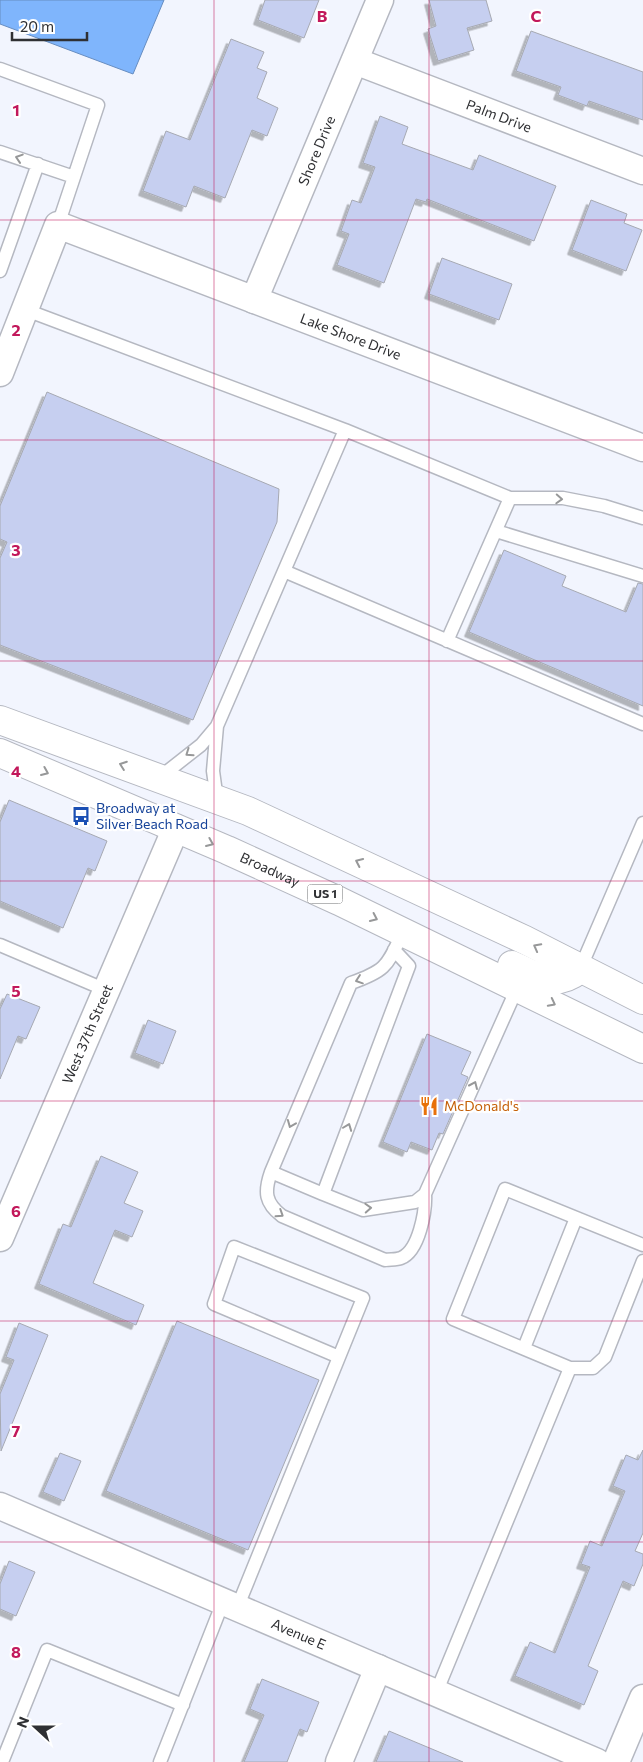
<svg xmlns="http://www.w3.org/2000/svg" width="643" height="1762" font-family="Commissioner,sans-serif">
	<defs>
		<filter id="shadow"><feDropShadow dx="-4.5" dy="4.5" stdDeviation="0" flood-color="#0004"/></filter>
	</defs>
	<rect width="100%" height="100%" fill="#f2f5fe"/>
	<path fill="#7fb5fc" stroke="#678dc0" d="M0,0h164l-31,74 -133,-50z"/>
	<path fill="#c6cff0" stroke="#a6a9b2" filter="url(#shadow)" d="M265,0h54l-15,38 -46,-18z
		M429,0h57l6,21 -25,7 7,22 -36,11 -10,-32 8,-3z
		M531,31l112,41v48l-54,-19 -2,5 -29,-11 3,-8 -45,-16z
		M231,39l33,13 -7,16 10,4 -10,26 21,10 -11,28 -15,-6 -27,68 -31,-12 -8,21 -43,-16 23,-60 24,9z
		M380,116l28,11 -6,17 71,26 6,-15 77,31 -22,55 -107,-42 -1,3 -10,-3 -32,84 -47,-18 12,-31 -8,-3 11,-31 9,3 14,-36 -12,-4z
		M591,200l36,14 -3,9 18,7 -16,41 -54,-21z
		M442,258l70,26 -13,36 -70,-26z
		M47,392l232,97 -2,33 -84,198 -193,-75v-87l7,-16 -7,-3v-33z
		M504,550l62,26 -4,10 64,26 12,-29 5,1v122l-174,-74z
		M9,800l98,41 -12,30 -7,-3 -25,60 -63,-27v-79z
		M7,994l33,13 -14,32 -8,-3 -18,43v-70z
		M148,1020l28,11 -13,33 -28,-11z
		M427,1034l44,18 -10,22 7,3 -25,57 -4,-1 -7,17 -21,-8 -4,10 -24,-10z
		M101,1156l37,16 -14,31 19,8 -11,26 -17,-7 -22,53 51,22 -8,20 -97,-41 24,-60 8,3z
		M177,1321l142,59 -71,170 -142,-59z
		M19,1323l29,12 -47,116 -1,-57 14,-34 -8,-3z
		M643,1450v83l-8,18 8,3v10l-9,22 -11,-5 -35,85 10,5 -14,34 -69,-29 15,-34 25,11 35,-86 -9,-3 9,-23 12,5 23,-55 -12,-5 13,-31 12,5z
		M60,1453l21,8 -17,40 -21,-9z
		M9,1561l26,11 -19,44 -16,-7v-25z
		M262,1679l57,23 -12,30 -7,-3 -13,33h-43l20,-47 -14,-6z
		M389,1731l74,31h-87z"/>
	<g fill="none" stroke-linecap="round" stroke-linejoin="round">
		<g stroke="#b5b8c1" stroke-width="15">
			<path id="lane" d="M0,69l98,36 -24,72 -74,-25
				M58,225l16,-48
				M0,271l38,-107
				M26,310l319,120 165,68 -63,143
				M510,498h53l41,8 39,12
				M496,531l147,45
				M284,571l359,153
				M217,726l-4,45 4,29
				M159,778l42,-33 16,-19 128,-296
				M0,945l106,45
				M394,950l15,16 -86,228 -52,-22 80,-189c37,-13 36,-18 52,-51
				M580,969l63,-146
				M271,1172c-7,20 -6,31 11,44l103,44c5,-1 11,0 16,-2 18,-7 25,-47 24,-64
				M323,1194l40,16 52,-8 10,-8 93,-208
				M643,1245l-138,-56 -52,130 117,49h23l12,-11 38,-96
				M524,1348l52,-130
				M237,1608l126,-310 -129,-51 -20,57 125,53
				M436,1693l134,-325
				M2,1762l45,-112 136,55
				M160,1762l63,-160"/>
		</g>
		<g stroke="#b5b8c1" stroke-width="29">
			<g id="street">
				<path id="s1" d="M355,61l288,110"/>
				<path id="s2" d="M254,300l126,-300"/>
				<path id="s3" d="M0,373l58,-148 585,223"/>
				<path id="s4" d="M0,1238l176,-410"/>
				<path id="s5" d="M0,1506l597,256"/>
				<path d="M339,1762l39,-94"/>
				<path d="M616,1762l27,-64"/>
			</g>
		</g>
		<g stroke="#b5b8c1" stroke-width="30">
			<g id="primary">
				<path d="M0,720l248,91 277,129 118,60"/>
				<path id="s6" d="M0,753l227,97 112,51 304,148"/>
				<path d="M512,965c25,12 43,24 68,4"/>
			</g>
		</g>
		<use href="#lane" stroke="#fff" stroke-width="12"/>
		<use href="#street" stroke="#fff" stroke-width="26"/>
		<use href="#primary" stroke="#fff" stroke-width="28"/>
	</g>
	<defs><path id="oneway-chevron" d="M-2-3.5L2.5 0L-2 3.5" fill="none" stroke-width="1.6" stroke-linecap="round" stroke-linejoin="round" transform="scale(1.25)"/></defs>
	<g stroke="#979899">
		<use href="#oneway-chevron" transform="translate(19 158) rotate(-162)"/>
		<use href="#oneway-chevron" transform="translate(559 499) rotate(3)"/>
		<use href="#oneway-chevron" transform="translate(189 753) rotate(145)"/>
		<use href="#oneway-chevron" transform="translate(123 765) rotate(-160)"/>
		<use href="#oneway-chevron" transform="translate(45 772) rotate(23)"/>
		<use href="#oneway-chevron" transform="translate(210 843) rotate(23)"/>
		<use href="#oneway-chevron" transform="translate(359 862) rotate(-155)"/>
		<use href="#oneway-chevron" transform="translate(374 918) rotate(25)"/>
		<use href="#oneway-chevron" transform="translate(537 947) rotate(-152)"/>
		<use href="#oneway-chevron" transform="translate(359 980) rotate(161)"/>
		<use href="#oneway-chevron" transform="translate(552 1003) rotate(27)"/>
		<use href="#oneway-chevron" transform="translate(474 1085) rotate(-66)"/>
		<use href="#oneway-chevron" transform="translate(291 1124) rotate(112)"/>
		<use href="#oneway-chevron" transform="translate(348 1127) rotate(-69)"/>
		<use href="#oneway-chevron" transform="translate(368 1208) rotate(-3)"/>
		<use href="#oneway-chevron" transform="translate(280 1214) rotate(33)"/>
	</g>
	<path fill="none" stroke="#c2185b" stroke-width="1" stroke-opacity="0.55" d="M214,0v1762M429,0v1762M0,220h643M0,440h643M0,661h643M0,881h643M0,1101h643M0,1321h643M0,1542h643"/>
	<defs>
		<g id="bus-bare" transform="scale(1.5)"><path d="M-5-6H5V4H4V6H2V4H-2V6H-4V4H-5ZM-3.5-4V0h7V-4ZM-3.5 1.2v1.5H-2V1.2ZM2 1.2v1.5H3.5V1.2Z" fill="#1a4fb4" stroke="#fff" stroke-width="2.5" paint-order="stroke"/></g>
		<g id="restaurant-bare" transform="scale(1.5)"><path d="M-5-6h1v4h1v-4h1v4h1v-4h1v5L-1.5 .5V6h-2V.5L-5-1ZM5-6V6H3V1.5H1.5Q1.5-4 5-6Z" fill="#e8710a" stroke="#fff" stroke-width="2.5" paint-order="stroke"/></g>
	</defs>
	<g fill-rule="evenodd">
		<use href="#bus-bare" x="81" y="816"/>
		<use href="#restaurant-bare" x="429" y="1106"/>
	</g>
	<g text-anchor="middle" stroke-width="4.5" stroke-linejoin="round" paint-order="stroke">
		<rect fill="#fff" stroke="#6d6e70" stroke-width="1" x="307.5" y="884.5" width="35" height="19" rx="4"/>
		<g font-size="12" font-weight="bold" fill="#2f3033">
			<text x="325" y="898">US 1</text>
		</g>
		<g font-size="14" fill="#2f3033" stroke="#fff">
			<text dy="5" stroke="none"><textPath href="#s1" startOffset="154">Palm Drive</textPath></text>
			<text dy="5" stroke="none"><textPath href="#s2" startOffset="162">Shore Drive</textPath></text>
			<text dy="5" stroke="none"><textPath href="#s3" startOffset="472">Lake Shore Drive</textPath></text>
			<text dy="5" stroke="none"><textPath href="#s6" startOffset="294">Broadway</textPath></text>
			<text dy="5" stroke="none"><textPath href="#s4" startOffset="222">West 37th Street</textPath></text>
			<text dy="5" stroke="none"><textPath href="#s5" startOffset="325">Avenue E</textPath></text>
		</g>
		<g font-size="14" fill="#164399" stroke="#fff" text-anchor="start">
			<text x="96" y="813">Broadway at<tspan x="96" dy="16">Silver Beach Road</tspan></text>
		</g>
		<g font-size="14" fill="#c56008" stroke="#fff" text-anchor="start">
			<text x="444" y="1111">McDonald's</text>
		</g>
	</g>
	<g font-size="16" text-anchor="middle" font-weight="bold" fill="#c2185b" stroke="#fff" stroke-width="4.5" stroke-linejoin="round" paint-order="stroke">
		<text x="322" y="22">B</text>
		<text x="536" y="22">C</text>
		<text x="16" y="116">1</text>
		<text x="16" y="336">2</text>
		<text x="16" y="556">3</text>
		<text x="16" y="777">4</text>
		<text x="16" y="997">5</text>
		<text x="16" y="1217">6</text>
		<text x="16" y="1437">7</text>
		<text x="16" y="1658">8</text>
	</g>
	<g transform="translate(35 1727) rotate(291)" stroke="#ffffff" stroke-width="4" paint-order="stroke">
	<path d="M0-4L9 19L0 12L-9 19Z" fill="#2f3033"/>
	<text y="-8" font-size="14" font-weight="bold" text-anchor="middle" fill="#2f3033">N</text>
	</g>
	<path d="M12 32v8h75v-8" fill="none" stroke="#2f3033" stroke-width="2.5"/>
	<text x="20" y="32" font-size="15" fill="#2f3033" stroke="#ffffff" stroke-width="4" paint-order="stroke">20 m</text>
</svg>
